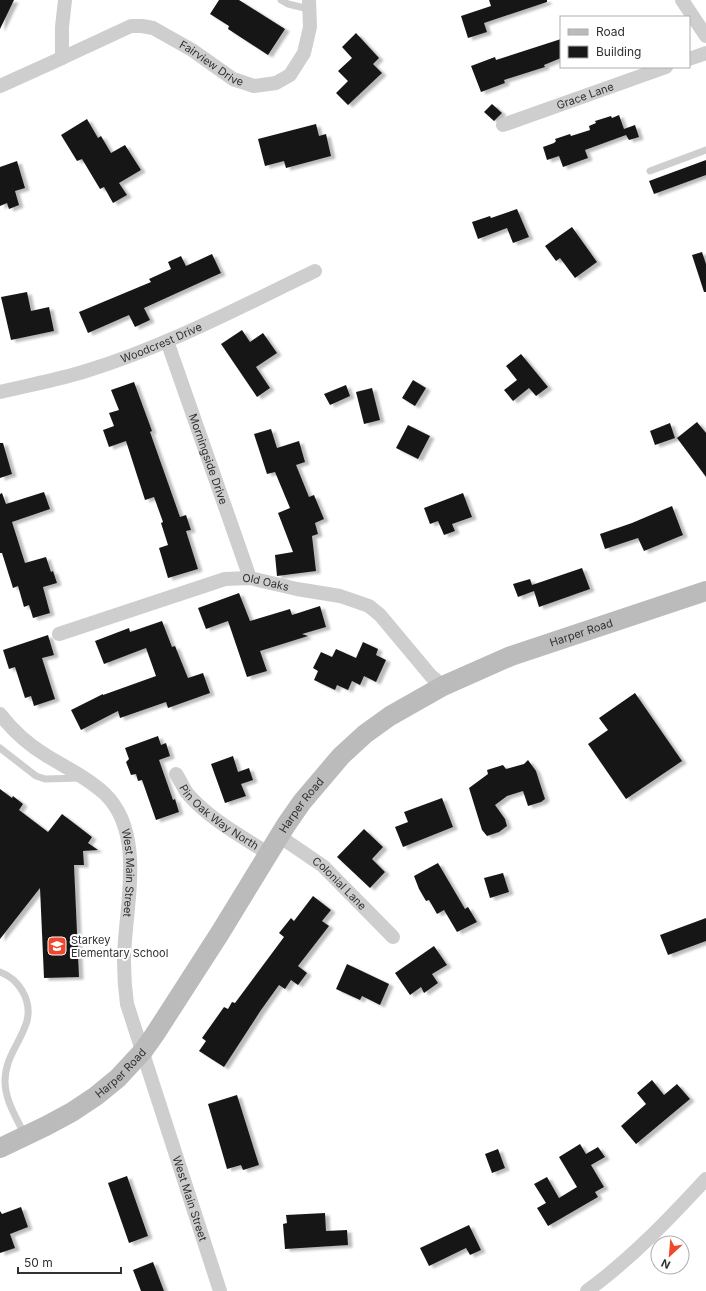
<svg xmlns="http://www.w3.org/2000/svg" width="706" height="1291" font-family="Inter,sans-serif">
	<defs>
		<filter id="shadow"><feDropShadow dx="4.5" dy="2.5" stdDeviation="1" flood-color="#0004"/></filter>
	</defs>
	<rect width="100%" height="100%" fill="#fff"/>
	<path fill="#181818" filter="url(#shadow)" d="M0,0h14l-14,29z
		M219,0h20l46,29 -17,26 -40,-26 1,-3 -19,-12z
		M489,0h58v2l-63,21 3,9 -19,6 -7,-22 30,-10z
		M356,33l23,25 -6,6 9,9 -34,32 -12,-12 12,-12 -10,-10 14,-13 -10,-11z
		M561,39v19l-17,7 1,2 -41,13 1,3 -24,9 -10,-26 24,-9 1,3z
		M492,104l10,9 -8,8 -10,-9z
		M619,115l5,14 11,-4 4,12 -10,3 -3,-5 -41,15 3,8 -25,9 -4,-11 -12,4 -4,-13 11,-4 2,-2 -1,-2 15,-5 1,2 19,-6 -1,-4 7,-3 -1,-2 16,-5 1,2z
		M87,119l11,19 3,-2 10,17 14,-8 16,25 -22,13 8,12 -14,8 -9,-16 -4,2 -18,-30 -5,2 -16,-26z
		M316,124l3,12 7,-2 5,22 -45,12 -2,-7 -19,5 -7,-27z
		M706,160v15l-52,19 -5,-13z
		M17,161l8,27 -10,3 4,14 -10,4 -2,-6 -7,3v-39z
		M517,209l12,28 -16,6 -6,-15 -29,11 -6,-17 18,-6 1,2z
		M572,227l25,35 -22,16 -15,-20 -4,3 -11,-15z
		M702,252l4,12v28h-2l-12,-37z
		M212,254l9,19 -77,35 6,12 -15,7 -6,-12 -41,18 -9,-21 72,-30 -2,-3 22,-10 -3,-7 13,-6 5,10z
		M27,292l4,19 18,-4 5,24 -43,9 -10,-43z
		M242,330l8,12 13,-9 14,20 -21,14 14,21 -13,9 -36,-53z
		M521,354l27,33 -12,9 -7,-8 -16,13 -9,-11 13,-10 -11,-14z
		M413,380l13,8 -11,18 -13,-8z
		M134,382l18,49 -2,1 30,85 6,-2 5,15 -5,1 12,38 -30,9 -9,-30 9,-3 -7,-22 2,-1 -9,-25 -9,3 -19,-59 -17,6 -6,-17 11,-4 -5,-13 10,-3 -8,-20z
		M346,385l4,11 -20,9 -6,-11z
		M372,388l8,32 -16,4 -8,-32z
		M697,422l9,11v44l-29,-39z
		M670,423l5,15 -20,7 -5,-14z
		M408,425l22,11 -12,23 -22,-11z
		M271,429l6,19 22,-7 6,21 -9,3 13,32 5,-2 10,24 -9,4 3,11 -6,2 4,35 -39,5 -2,-21 18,-3 -15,-39 12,-5 -15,-36 -8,2 -13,-40z
		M0,443h3l9,31 -12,4z
		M44,492l6,17 -38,13 13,41 21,-6 5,15 2,-1 4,12 -14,4 7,26 -17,5 -4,-13 -5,2 -6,-21 -5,2 -11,-35h-2v-59l2,-1 4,11z
		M463,493l9,24 -20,7 3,7 -11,4 -6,-14 -8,3 -6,-16z
		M672,506l11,29 -39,16 -6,-13 -33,11 -5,-15 32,-11z
		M582,568l8,21 -51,18 -5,-16 -16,6 -5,-13 17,-5 2,6z
		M239,593l11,28 40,-12 2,6 28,-9 6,21 -24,7 6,2 -48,15 7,20 -20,6 -19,-56 -22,8 -8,-21z
		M162,621l10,26 3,-1 13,32 15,-5 7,20 -42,15 -2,-6 -46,16 -2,-7 -37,19 -10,-20 32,-16v1l53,-19 -10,-28 -42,16 -9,-23 34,-13 1,4z
		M48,635l6,20 -12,3 13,41 -21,7 -3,-10 -6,2 -10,-31 -6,2 -6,-19z
		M363,642l15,7 -2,6 10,5 -10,22 -12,-6 -4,9 -8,-4 -4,9 -11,-5 -2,5 -21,-10 4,-9 -5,-3 8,-16 11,5 4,-8 20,9z
		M635,693l47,68 -56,38 -38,-55 20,-14 -9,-12z
		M158,736l3,9 5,-2 4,13 -11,4 14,40 2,-1 4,13 -23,8 -14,-40 -4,1 -2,-7 -5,1 -5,-13 3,-3 -4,-11z
		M233,756l5,16 11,-4 4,12 -12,4 5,12 -21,7 -14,-39z
		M528,760l8,11 9,28 -4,3 -13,4 -5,-15 -16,5 -12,9 10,14 2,7 -8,6 -12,4 -5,-6 -13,-42 19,-14 -1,-4 16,-5 3,4 18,-5z
		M0,789l12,9 1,-2 10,8 -4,6 29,22 14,-18 30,23 -4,6 10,7 -15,1 1,14h-10l5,112 -35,1 -4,-90 -40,51z
		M442,798l11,29 -50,20 -8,-20 13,-5 -4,-10z
		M364,829l19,18 -11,12 13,13 -15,16 -33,-31z
		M438,863l27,46 3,-2 9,15 -20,10 -13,-22 -7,4 -8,-14 -3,1 -7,-12 -5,-13z
		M503,873l6,19 -19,6 -6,-20z
		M313,896l18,14 -9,11 7,5 -31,40 9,7 -9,12 -7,-5 -6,9 -6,-4 -18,25 -37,57 -25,-16 7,-10 -4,-3 22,-31 4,2 4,-7 3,1 49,-66 -5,-4 12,-15 3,3z
		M706,918v23l-38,14 -8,-20z
		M434,946l13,19 -15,9 6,9 -14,10 -3,-6 -11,8 -15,-22z
		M347,964l42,20 -9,21 -18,-9 -2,4 -24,-11z
		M652,1080l12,15 13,-11 13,15 -54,45 -15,-18 25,-22 -9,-11z
		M237,1095l22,70 -16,5 -2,-5 -14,4 -19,-65z
		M580,1144l6,10 12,-7 7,10 -14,8 13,22 -9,5 3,5 -50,29 -11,-18 9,-5 -12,-19 13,-7 12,21 18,-11 -18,-30z
		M498,1149l7,19 -13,5 -7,-19z
		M127,1176l21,60 -19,7 -21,-60z
		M21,1207l7,20 -18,7 5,14 -15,5v-42l2,3z
		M325,1213l1,18 21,-1 1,15 -63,4 -2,-25 4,-1 -1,-8z
		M469,1225l12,25 -11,5 -4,-7 -37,18 -9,-18z
		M153,1262l11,29h-23l-8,-21z"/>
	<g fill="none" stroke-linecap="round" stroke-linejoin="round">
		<path stroke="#cecece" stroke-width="7" d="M281,0l7,4 21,5
			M650,171l56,-21
			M0,748l36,28 9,3 36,-1
			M0,972c19,7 32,28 27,49 -6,21 -22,36 -22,60 0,20 12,37 20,55"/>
		<g stroke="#cecece" stroke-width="14">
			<path id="s1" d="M65,0l-3,27v31l69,-32h11l11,2 39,22 41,29 21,7 22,-3 14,-8 14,-22 6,-26 -1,-27"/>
			<path d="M682,0l24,36"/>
			<path d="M689,59l17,-6"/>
			<path d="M0,86l62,-28"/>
			<path id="s2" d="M503,125l163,-58"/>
			<path id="s3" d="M167,341l83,237"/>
			<path id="s4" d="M0,392c28,-7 58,-12 86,-21 79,-24 154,-64 229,-100"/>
			<path id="s5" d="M59,634l166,-55 25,-1 47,11 43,7 29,10 11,9 51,61 12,10"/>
			<path id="s6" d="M0,714c13,17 29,31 47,42 20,12 41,22 58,38 42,41 19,116 19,167 0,15 1,29 3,43l93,287"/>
			<path id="s7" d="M176,774c4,6 7,13 11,19 22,26 54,43 82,61"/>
			<path id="s8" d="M279,836l44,30 70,71"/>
			<path d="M587,1291c45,-33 82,-72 119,-112"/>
		</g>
		<path stroke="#bbb" stroke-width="20" id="s9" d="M0,1148l46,-22 26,-14 24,-16 22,-18 25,-27 12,-17 65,-101 66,-108 16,-23 39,-46 24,-22 25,-18 53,-30 68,-30 195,-65"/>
	</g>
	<defs>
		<g id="school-square" transform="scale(1)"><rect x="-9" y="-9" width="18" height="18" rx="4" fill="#ef482c" stroke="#fff"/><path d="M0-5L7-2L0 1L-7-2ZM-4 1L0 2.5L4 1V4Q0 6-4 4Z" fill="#fff"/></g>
	</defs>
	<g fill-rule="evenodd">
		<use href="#school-square" x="57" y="946"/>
	</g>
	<g text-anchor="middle" stroke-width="4" stroke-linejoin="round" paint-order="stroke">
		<g font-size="11" fill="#313131" stroke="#fff">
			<text dy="4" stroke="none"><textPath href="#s1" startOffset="225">Fairview Drive</textPath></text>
			<text dy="4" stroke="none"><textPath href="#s2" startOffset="87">Grace Lane</textPath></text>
			<text dy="4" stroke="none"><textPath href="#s4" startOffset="169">Woodcrest Drive</textPath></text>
			<text dy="4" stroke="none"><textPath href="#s3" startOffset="125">Morningside Drive</textPath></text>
			<text dy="4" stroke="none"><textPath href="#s5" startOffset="216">Old Oaks</textPath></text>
			<text dy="4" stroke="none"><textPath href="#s9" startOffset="803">Harper Road</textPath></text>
			<text dy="4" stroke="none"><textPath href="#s9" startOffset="467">Harper Road</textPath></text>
			<text dy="4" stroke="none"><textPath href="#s7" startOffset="62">Pin Oak Way North</textPath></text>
			<text dy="4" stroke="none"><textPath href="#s6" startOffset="218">West Main Street</textPath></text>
			<text dy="4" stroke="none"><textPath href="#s8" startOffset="77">Colonial Lane</textPath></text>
			<text dy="4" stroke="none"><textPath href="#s9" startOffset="143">Harper Road</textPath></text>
			<text dy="4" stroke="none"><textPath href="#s6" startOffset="554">West Main Street</textPath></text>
		</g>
		<g font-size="11" fill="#313131" stroke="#fff" text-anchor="start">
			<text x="71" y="944">Starkey<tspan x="71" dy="13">Elementary School</tspan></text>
		</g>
	</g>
	<rect x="560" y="16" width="130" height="52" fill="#ffffff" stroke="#adadad"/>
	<rect x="568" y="29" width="20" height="6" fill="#bbbbbb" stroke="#adadad"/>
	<text x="596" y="36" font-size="12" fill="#313131">Road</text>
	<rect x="568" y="46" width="20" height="12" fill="#181818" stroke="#adadad"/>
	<text x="596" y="56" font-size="12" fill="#313131">Building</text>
	<g transform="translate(670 1255) rotate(206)"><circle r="19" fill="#ffffff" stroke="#adadad"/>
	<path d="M0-3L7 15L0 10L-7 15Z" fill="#ef482c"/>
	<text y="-6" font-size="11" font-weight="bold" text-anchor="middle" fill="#313131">N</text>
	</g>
	<path d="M18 1267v6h103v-6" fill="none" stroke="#313131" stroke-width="2"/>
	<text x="24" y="1267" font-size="12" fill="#313131" stroke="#ffffff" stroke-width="3" paint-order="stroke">50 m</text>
</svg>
